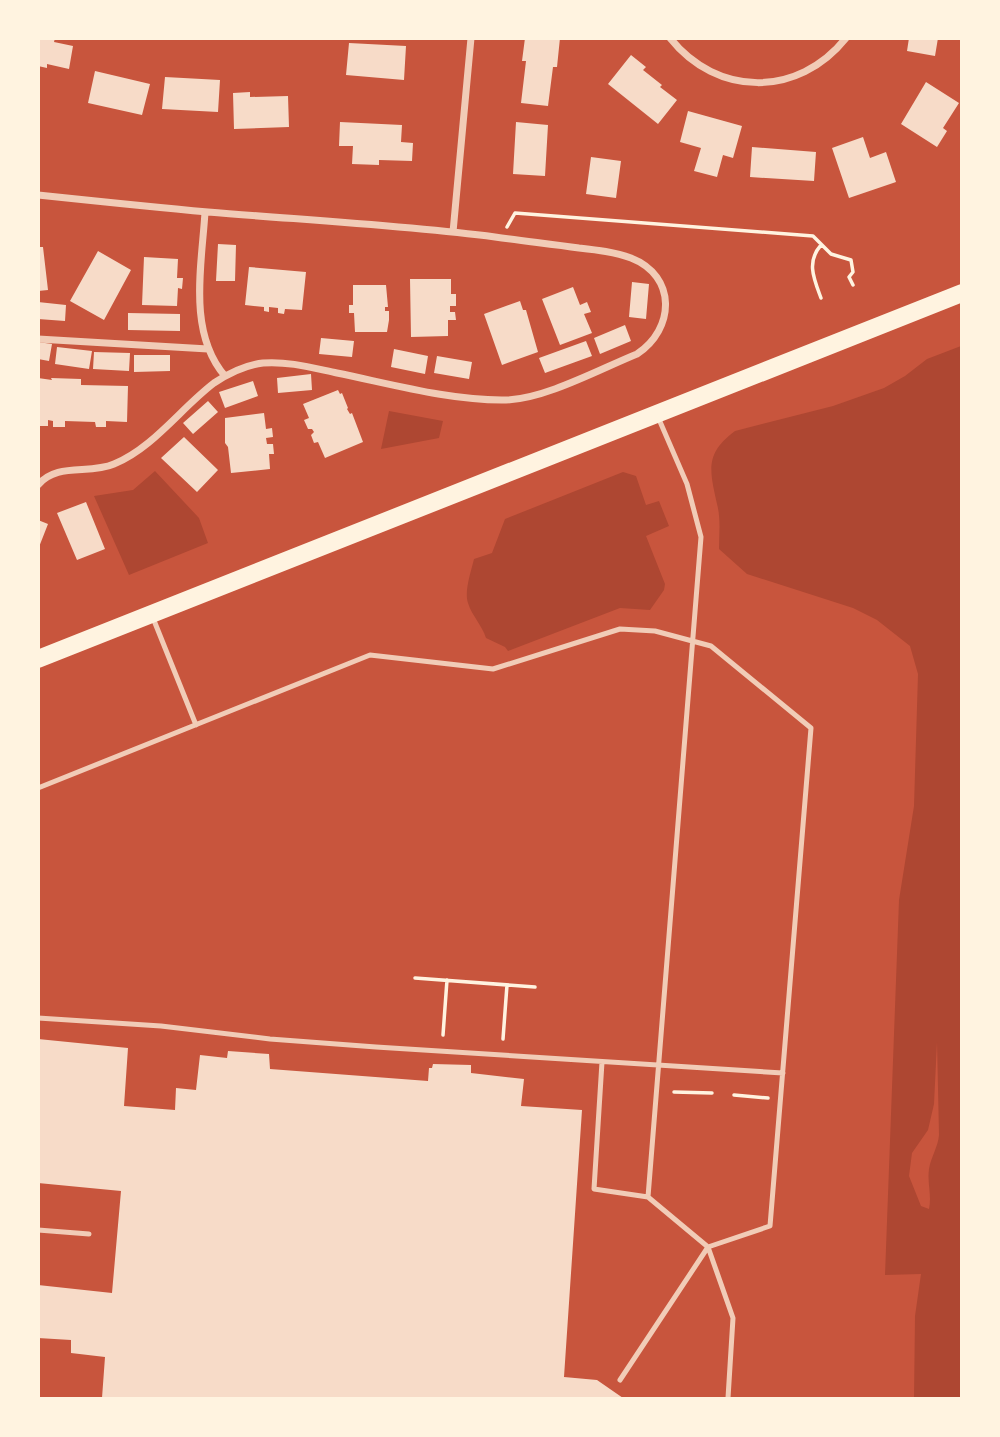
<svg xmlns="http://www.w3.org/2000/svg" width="1000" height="1437" font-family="Raleway,sans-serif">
	<rect width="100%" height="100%" fill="#c8553d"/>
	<path fill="#ae4732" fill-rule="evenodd" d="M961,346l1,1052h-48l1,-82 6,-42 -36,1 14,-375 15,-94 4,-132 -8,-28 -33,-26 -24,-12 -106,-34 -28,-25c0,-15 2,-30 -2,-45 -7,-33 -13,-50 18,-73l98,-25 51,-18 21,-12 22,-17zM937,1042l2,93c-1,12 -8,22 -10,34 -2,14 3,26 0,40l-8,-3 -12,-30 3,-23 16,-23 6,-26z
		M389,411l54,10 -4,17 -58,11z
		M155,471l44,47 9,25 -79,32 -35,-79 39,-6z
		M623,472l13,4 10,29 13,-4 10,25 -23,10 19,48 -1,6 -14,20 -30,-2 -112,43 -3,-4 -19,-9c-4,-13 -14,-22 -18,-35 -4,-12 3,-31 6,-44l18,-6 13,-34z"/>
	<path fill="#f7dbc8" d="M38,38h17l-1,4 19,4 -4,23 -22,-5v4l-9,-2z
		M525,38h35l-3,29h-4l-5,39 -27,-3 5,-42h-4z
		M909,38h29l-3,18 -28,-5z
		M349,43l57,3 -2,34 -58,-5z
		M631,55l15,12 -3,3 19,15 -2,2 17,13 -19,24 -50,-40z
		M95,71l55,13 -8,31 -54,-12z
		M165,77l55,3 -2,32 -56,-3z
		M926,82l33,21 -16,25 4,3 -10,16 -36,-23z
		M250,92v5l38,-1 1,31 -55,2 -1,-36z
		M688,111l54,15 -9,32 -10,-3 -6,22 -23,-6 7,-23 -21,-6z
		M340,122l62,3 -1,17 12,1 -1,18 -33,-1v5l-27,-1 1,-18h-14z
		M516,122l32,3 -3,51 -32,-2z
		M863,137l7,21 16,-6 10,30 -47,16 -17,-50z
		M752,147l64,5 -2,29 -64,-4z
		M591,157l30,4 -5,37 -30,-4z
		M218,244l18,1 -1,36h-19z
		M38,247h5l5,43 -10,1z
		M98,251l33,19 -27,50 -34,-19z
		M144,257l34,2 -1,19h6l-1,11 -4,-1 -1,18 -35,-1z
		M249,267l57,5 -4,38 -17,-1 -1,5 -6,-1v-5l-9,-1v5l-5,-1v-4l-19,-2z
		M410,279h41v15h5v12h-6v6h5l1,8h-8v16l-37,1z
		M632,282l17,2 -3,35 -17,-2z
		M353,285h33l2,22h-3v4h4v9l-2,12h-32l-1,-19h-5v-8h4z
		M573,287l7,18 7,-3 4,10 -7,2 8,19 -32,12 -18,-46z
		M520,301l3,9h3l12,42 -36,13 -18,-51z
		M38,302l28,3 -1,16 -27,-2z
		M128,313l52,1v17l-52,-1z
		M625,325l6,16 -31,13 -6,-16z
		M321,338l33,3 -2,16 -33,-3z
		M586,341l6,15 -47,17 -6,-15z
		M38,342l14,2 -3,17 -11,-2z
		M57,347l35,4 -3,18 -34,-5z
		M394,349l34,7 -3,18 -34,-7z
		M94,352l36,1 -1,18 -36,-2z
		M134,355h36v16l-36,1z
		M437,356l35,6 -3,17 -35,-6z
		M311,374l1,16 -34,3 -1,-15z
		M38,378l14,2 -1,-2 30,1v6l47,1 -1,36 -21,-1v6h-10l-1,-5 -30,-1v6h-12v-6l-5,-1v6h-10z
		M253,381l5,15 -33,12 -6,-16z
		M338,390l2,4 2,-1 6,15 -1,1 3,5 2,-1 11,29 -38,16 -7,-16 -4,1 -3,-8 3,-3 -2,-3h-4l-4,-9 5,-2 -6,-14z
		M208,401l10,11 -25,22 -10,-11z
		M264,413l2,16 6,-1 1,9 -7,1 1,6h6l1,10h-5l1,15 -39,4 -3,-26 -3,-4v-25z
		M184,437l34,33 -21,22 -36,-34z
		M86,502l19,47 -28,11 -20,-47z
		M38,520l10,4 -9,23h-1z
		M38,1039l90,9 -4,58 51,4 1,-22 20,2 4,-35 27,3 1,-7 41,3 1,15 158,12 1,-13h3l1,-4 38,1v8l53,6 -3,27 61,4 -18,267 33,3 26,18h-521l3,-41 -34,-4v-13l-33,-2v-53l74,8 9,-102 -83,-8z"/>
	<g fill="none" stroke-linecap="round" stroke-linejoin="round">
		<path stroke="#fff3e0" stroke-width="3.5" d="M507,227l8,-14 298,23 18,18 20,6 2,12 -4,5 4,8
			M821,245c-15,17 -7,34 0,53
			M415,978l120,9
			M443,1035l4,-55
			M503,1039l4,-54
			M674,1092l38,1
			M734,1095l34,3"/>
		<path stroke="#f1ccb7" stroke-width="5" d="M658,417l29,67 14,53 -53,660 60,50 25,71 -5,80
			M153,618l43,107
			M38,788l332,-133 123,14 127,-40 35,2 56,15 100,82 -41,498 -62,21 -88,133
			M38,1018l123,8 109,13 106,8 407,26
			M602,1062l-8,127 54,8
			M38,1230l51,4"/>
		<path stroke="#f1ccb7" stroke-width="7" d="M670,38c47,59 128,60 176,0
			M38,195c57,6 114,12 170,17 96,8 192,13 287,25 28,4 56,7 84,11 18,2 36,4 52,10 46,18 44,71 6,96 -37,15 -92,45 -131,46 -54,1 -115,-16 -169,-27 -24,-5 -49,-12 -74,-10 -17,2 -34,10 -49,20 -33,25 -61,65 -100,81 -25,11 -57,-2 -76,21
			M205,212c-3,52 -18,120 20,164
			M453,232l18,-194
			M38,339l170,10"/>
		<path stroke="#fff3e0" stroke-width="18" d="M38,659l924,-366"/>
	</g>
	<rect width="1000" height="1437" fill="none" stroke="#fff3e0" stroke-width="80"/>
</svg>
